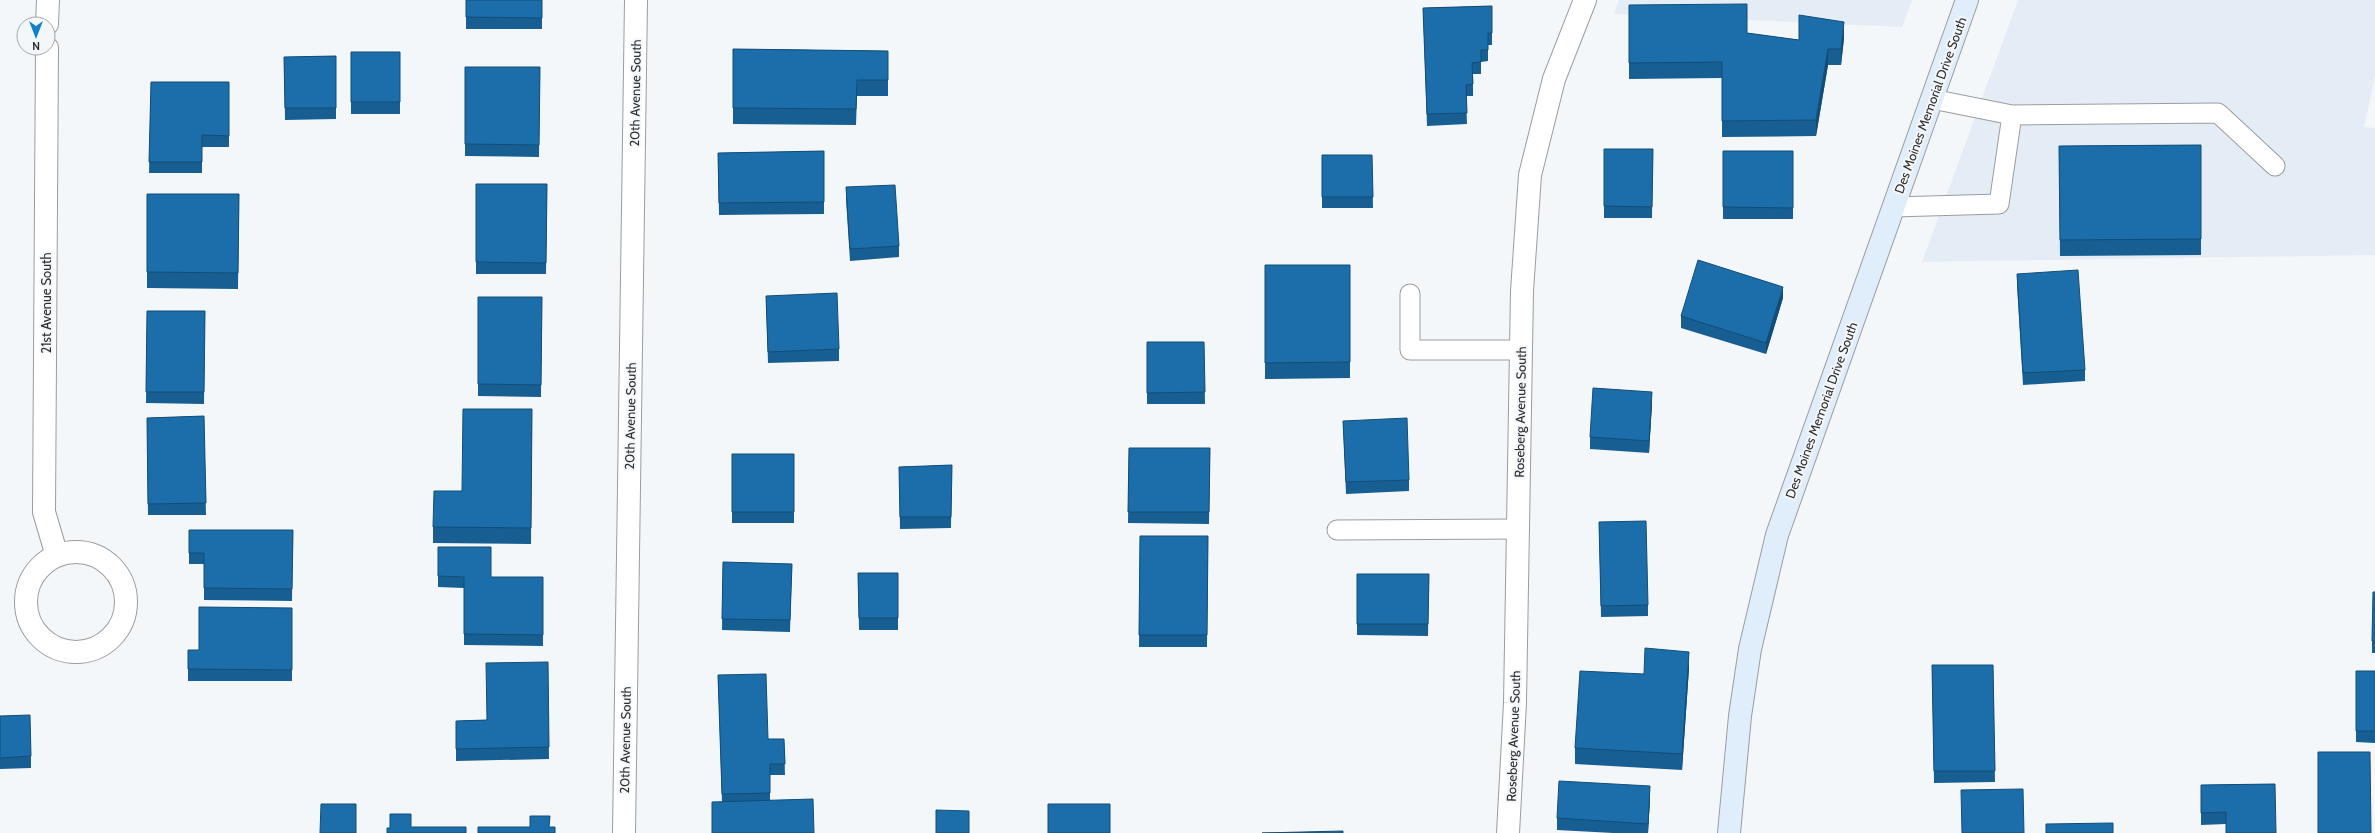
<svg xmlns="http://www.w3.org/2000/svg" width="2375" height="833" font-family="Cabin,sans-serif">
	<rect width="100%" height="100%" fill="#f4f7fa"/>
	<path fill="#e4edf5" d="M1619,0h293l-10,27 -288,-13z
		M2018,0h357v77l-11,50 11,1v127l-453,7z"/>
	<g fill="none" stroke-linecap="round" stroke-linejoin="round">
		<g stroke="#9a9da0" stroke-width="21">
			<path id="service" d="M1932,99l80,16
				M1893,207l106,-3 13,-89 206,-2 57,53
				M1410,294v56h111
				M1337,530l181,-1"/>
		</g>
		<g stroke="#9a9da0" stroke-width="24">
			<path id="minor" d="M47,24l1,-24
				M47,48l-3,464 13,44
				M26 602a50 50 0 1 1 100 0a50 50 0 1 1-100 0Z
				M624,833l12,-833
				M1508,833l7,-130 7,-412 8,-116 24,-96 31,-79"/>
		</g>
		<g stroke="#9a9da0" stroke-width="24">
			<path id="secondary" d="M1729,833l11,-117 10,-67 27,-114 190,-535"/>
		</g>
		<use href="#service" stroke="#fff" stroke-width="19"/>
		<use href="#minor" stroke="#fff" stroke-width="22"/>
		<use href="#secondary" stroke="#e0eefb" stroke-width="22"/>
	</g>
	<path fill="#175f92" d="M466,0h76v29h-76z
		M1629,5l118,28 52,7 45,-2 -3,27h-13l-12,71 -94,1v-59l-93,1z
		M1492,6v39h-4v16l-7,1v12h-8v22h-7l1,28 -40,2 -4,-118z
		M733,49l155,2v45h-31l-1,29 -123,-1z
		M351,52h49v62h-49z
		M336,56v63l-51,1 -1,-63z
		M465,67h75l-1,90 -74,-1z
		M151,82h78v65h-27v26h-53z
		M2201,145v110l-141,1 -1,-110z
		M1604,149h49l-1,69h-48z
		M824,151v63l-105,1 -1,-62z
		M1723,151h70v68h-70z
		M1322,155h50l1,53h-51z
		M476,184h71l-1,90h-70z
		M846,187l53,59v11l-49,4 -4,-62z
		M147,194h92l-1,95 -91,-1z
		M1265,265h85v113l-85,1z
		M2017,274l68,96v11l-62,4 -6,-100z
		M766,296l73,53v12l-71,2z
		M478,297h64l-1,100 -63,-1z
		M1783,298l-17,56 -85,-26v-12z
		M147,311h58l-1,93 -58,-1z
		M1147,342h57l1,62h-58z
		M1652,403l-3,50 -59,-4v-12z
		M532,409l-1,135 -98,-1v-16l29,-36z
		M204,416l2,99h-58l-1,-97z
		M1343,421l66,59v11l-63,3z
		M1129,448h81l-1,76 -81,-1z
		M732,454h62v69h-62z
		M952,465l-1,63 -51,1 -1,-62z
		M1599,522l49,83v11l-47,1z
		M189,530h104l-1,71 -88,-1v-36h-15z
		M1140,536h68l-1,111h-68z
		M438,547l53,12v18h52v69l-79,-1v-57l-26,-1z
		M723,562l69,2 -2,68 -68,-2z
		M858,573h40v57h-39z
		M1357,574h72l-1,62 -71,-1z
		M2375,592v61h-3v-12z
		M292,608v73h-104v-31h11z
		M548,662l1,97 -93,2v-40l30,-1z
		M1932,665h61l2,117 -61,1z
		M1689,668l-7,102 -107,-6v-16l69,-74z
		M2356,671h19v72l-19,-1z
		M718,675l50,64h16l1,36h-15v25l44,33h-102v-31h10z
		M0,716l31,40v12l-31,1z
		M2275,784l-49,40 -25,1v-40z
		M1650,798l-2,35h-35l-56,-3v-12z"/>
	<path fill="#134d77" d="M1844,22v16l-3,27v-16z
		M1828,49v16l-12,71v-16z
		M1783,287v11l-17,56v-11z
		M1652,392v11l-3,50v-12z
		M1689,652v16l-7,102v-16z
		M1650,786v12l-2,35v-9z"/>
	<path fill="#1b6eaa" stroke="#134d77" d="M466,0h76v18l-76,-1z
		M1747,4v29l52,7v-25l45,7 -3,27h-13l-12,71 -94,1v-59l-93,1v-58z
		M1492,6v27h-4v17h-7v12l-9,1 1,21 -7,1 1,28 -40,1 -4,-106z
		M733,49l155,2v29h-31l-1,29 -123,-1z
		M351,52h49v50h-49z
		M336,56v52h-51l-1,-51z
		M465,67h75l-1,78 -74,-1z
		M151,82h78v54l-27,-1v27h-53z
		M2201,145v94l-141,1 -1,-94z
		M1604,149h49l-1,58 -48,-1z
		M824,151v51l-105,1 -1,-50z
		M1723,151h70v57l-70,-1z
		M1322,155h50l1,42h-51z
		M476,184h71l-1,79 -70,-1z
		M895,185l4,61 -49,3 -4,-62z
		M147,194h92l-1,79 -91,-1z
		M1698,260l85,27 -17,56 -85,-27z
		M1265,265h85v97l-85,1z
		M2078,270l7,100 -62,3 -6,-99z
		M837,293l2,56 -71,3 -2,-56z
		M478,297h64l-1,88 -63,-1z
		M147,311h58l-1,81h-58z
		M1147,342h57l1,50 -58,1z
		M1593,388l59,4 -3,49 -59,-4z
		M463,409h69l-1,119 -98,-1 1,-36h28z
		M204,416l2,87 -58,1 -1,-86z
		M1407,418l2,62 -63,2 -3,-61z
		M1129,448h81l-1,64h-81z
		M732,454h62v58h-62z
		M952,465l-1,52h-51l-1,-50z
		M1646,521l2,84 -47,1 -2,-84z
		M189,530h104l-1,59 -88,-1v-35h-15z
		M1140,536h68l-1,99h-68z
		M438,547h53v30h52v58l-79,-1v-57l-26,-1z
		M723,562l69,2 -2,56 -68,-1z
		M858,573h40v45h-39z
		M1357,574h72l-1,50h-71z
		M2373,592h2v49h-3z
		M199,607l93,1v62l-104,-1v-19h11z
		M1645,648l44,4 -7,102 -107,-6 5,-77 64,3z
		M548,662l1,85 -93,2v-28l31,-1 -1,-57z
		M1932,665h61l2,106h-61z
		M2356,671h19v60h-19z
		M766,674l2,65h16l1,25h-15v29l-48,1 -4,-119z
		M30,715l1,41 -31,2v-42z
		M2318,752h52l1,81h-53z
		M1559,781l91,5 -2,38 -91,-6z
		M2275,784l1,49h-50v-21l-25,1v-28z
		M2023,789l1,44h-62l-1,-43z
		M813,799l1,34h-102v-31z
		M321,804h35v29h-36z
		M1048,804h62v29h-62z
		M936,810l33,1v22h-33z
		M390,814h21v13h55v6h-79v-5h3z
		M530,816h20l-1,11h6v6h-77v-6h52z
		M2113,823v10h-67v-9z
		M1343,831v2h-81z"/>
	<g text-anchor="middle" stroke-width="4" stroke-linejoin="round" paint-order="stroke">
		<g font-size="13" fill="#2d2e2f" stroke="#f4f7fa">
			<text transform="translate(635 93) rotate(-89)" y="5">20th Avenue South</text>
			<text transform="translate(1930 105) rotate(-70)" y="5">Des Moines Memorial Drive South</text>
			<text transform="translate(46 303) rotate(-90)" y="5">21st Avenue South</text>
			<text transform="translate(1821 410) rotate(-70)" y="5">Des Moines Memorial Drive South</text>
			<text transform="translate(1520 412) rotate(-89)" y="5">Roseberg Avenue South</text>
			<text transform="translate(630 416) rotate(-89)" y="5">20th Avenue South</text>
			<text transform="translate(1513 736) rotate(-88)" y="5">Roseberg Avenue South</text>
			<text transform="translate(625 740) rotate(-89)" y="5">20th Avenue South</text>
		</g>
	</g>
	<g transform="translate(36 36) rotate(180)"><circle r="19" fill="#f4f7fa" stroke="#a4a7a9"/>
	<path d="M0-3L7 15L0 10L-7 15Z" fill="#1281ca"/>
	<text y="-6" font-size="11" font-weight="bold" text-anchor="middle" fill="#2d2e2f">N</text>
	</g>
</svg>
